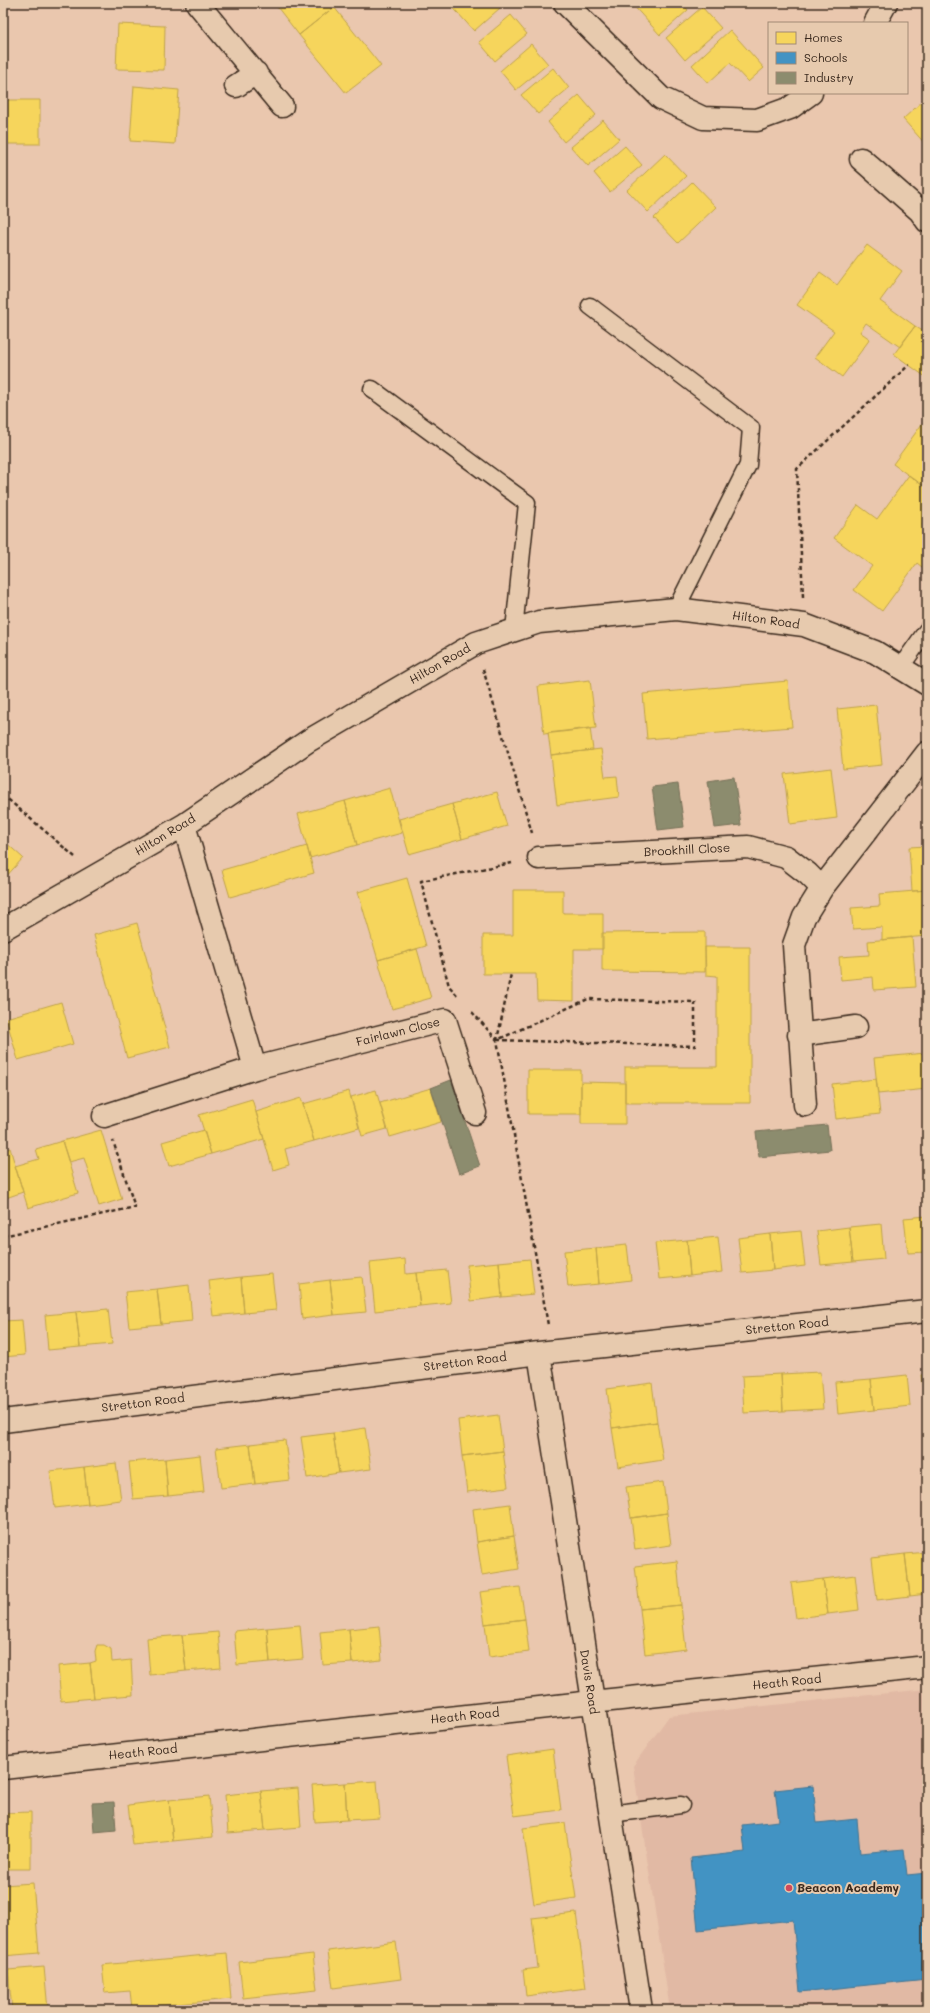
<svg xmlns="http://www.w3.org/2000/svg" width="930" height="2013" font-family="Mali,sans-serif">
	<rect width="100%" height="100%" fill="#eac7ae"/>
	<filter id="ink" filterUnits="userSpaceOnUse"><feTurbulence type="fractalNoise" baseFrequency=".025" numOctaves="2"/><feDisplacementMap in="SourceGraphic" scale="8" xChannelSelector="R" yChannelSelector="G"/><feConvolveMatrix kernelMatrix="1 2 1 2 8 2 1 2 1" color-interpolation-filters="sRGB"/></filter>
	<g filter="url(#ink)">
		<path fill="#e1b9a4" d="M927,1689v321h-257l-37,-244 36,-50z"/>
		<path fill="#f6d55c" stroke="#bea249" d="M3,3h2v14h-2z
			M274,3h57l3,4 -35,28z
			M449,3h47l4,5 -26,23z
			M631,3h51l6,7 -28,25z
			M334,7l47,59 -35,27 -47,-58z
			M702,7l19,21 -36,32 -19,-22z
			M511,15l16,19 -32,27 -16,-19z
			M118,24l47,2 -1,44 -48,-1z
			M3,28h4v62h-4z
			M730,30l34,38 -16,14 -18,-19 -22,20 -16,-18z
			M531,44l17,20 -32,26 -16,-19z
			M553,68l16,20 -31,26 -17,-19z
			M134,86l45,4 -4,54 -45,-3z
			M579,95l17,20 -32,27 -16,-20z
			M925,99l2,3v44l-24,-27z
			M3,100h37v44h-37z
			M603,120l16,19 -31,27 -17,-19z
			M625,146l17,19 -32,27 -16,-19z
			M665,154l21,22 -38,36 -21,-22z
			M692,182l24,25 -38,36 -24,-25z
			M867,245l35,26 -22,30 35,25 -15,21 -34,-24 -6,9 10,7 -28,38 -27,-20 19,-26 -37,-26 23,-32 17,12z
			M915,326l12,8v44l-33,-24z
			M927,417v62l-5,6 -29,-21z
			M909,475l18,14v30l-5,6 5,3v43l-10,-8 -35,48 -28,-21 18,-24 -38,-28 24,-33 19,14z
			M590,680l6,48 -52,6 -6,-48z
			M788,681l4,46 -145,12 -4,-45z
			M876,705l6,60 -39,4 -6,-60z
			M590,728l3,22 -42,5 -3,-22z
			M601,749l4,28 12,-1 2,21 -62,8 -6,-50z
			M831,768l6,50 -47,6 -6,-50z
			M390,788l12,45 -45,12 -12,-44z
			M497,792l10,34 -45,13 -10,-35z
			M345,801l12,44 -47,13 -12,-44z
			M452,804l10,35 -53,15 -10,-35z
			M3,840l20,18 -20,22z
			M307,846l7,27 -84,24 -8,-27z
			M927,846v44l-15,1 -3,-44z
			M407,878l19,68 -48,14 -20,-68z
			M513,890h50v23h40v36h-29v52l-37,-1 -1,-26h-53v-39h30z
			M927,890v46l-45,4v-13l-29,2 -2,-21 29,-2 -1,-12z
			M137,923l33,124 -43,11 -33,-123z
			M705,932v40l-103,-1v-38z
			M912,937l4,50 -42,3 -1,-13 -32,3 -2,-23 30,-2 -1,-14z
			M705,947h45v156h-125v-36h92v-91l-11,-1z
			M417,949l14,49 -39,11 -14,-49z
			M61,1002l12,42 -55,16 -12,-42z
			M927,1047v23l-2,-22z
			M925,1053l2,36 -49,5 -4,-36z
			M528,1070h53v44h-53z
			M876,1079l4,35 -44,5 -4,-35z
			M581,1082l44,1v41h-44z
			M431,1088l10,34 -51,15 -10,-34z
			M376,1090l11,39 -25,7 -11,-39z
			M349,1091l10,37 -45,13 -11,-37z
			M301,1098l13,43 -29,8 4,16 -16,5 -17,-58z
			M252,1099l12,40 -53,15 -12,-39z
			M101,1130l21,69 -23,7 -15,-48 -15,4 -7,-21z
			M204,1130l7,24 -42,12 -7,-24z
			M62,1141l16,52 -50,15 -13,-42 24,-7 -3,-10z
			M10,1148l13,44 -20,7v-48z
			M927,1216v36l-19,1 -4,-35z
			M881,1224l3,35 -31,3 -4,-35z
			M849,1227l4,35 -32,3 -4,-34z
			M801,1231l4,35 -32,4 -3,-36z
			M770,1234l3,36 -31,3 -4,-35z
			M718,1237l4,35 -32,4 -3,-36z
			M687,1240l3,36 -31,3 -4,-36z
			M627,1245l4,35 -32,4 -3,-36z
			M596,1248l3,36 -31,3 -4,-36z
			M405,1259l1,15 10,-1 4,33 -45,5 -5,-48z
			M530,1259l4,35 -32,3 -3,-35z
			M499,1262l3,35 -31,4 -4,-36z
			M447,1270l4,33 -31,3 -4,-33z
			M272,1274l4,36 -32,3 -3,-36z
			M241,1277l3,36 -31,3 -4,-35z
			M362,1277l4,35 -32,3 -4,-35z
			M330,1280l4,35 -32,4 -3,-35z
			M189,1285l3,36 -31,3 -4,-35z
			M157,1289l4,35 -32,3 -4,-35z
			M108,1309l4,35 -32,3 -4,-35z
			M76,1312l4,35 -32,3 -3,-35z
			M22,1320l3,35 -22,2v-36z
			M820,1372l3,37 -40,2 -2,-37z
			M781,1374l2,37 -39,2 -2,-37z
			M927,1374v31l-2,1 -4,-31z
			M907,1375l3,31 -36,4 -3,-31z
			M871,1379l3,31 -36,4 -3,-32z
			M652,1383l5,39 -45,6 -5,-39z
			M498,1415l5,36 -41,5 -4,-36z
			M657,1422l6,38 -45,7 -6,-39z
			M365,1428l6,41 -32,4 -6,-40z
			M333,1433l6,40 -32,5 -6,-41z
			M285,1440l5,40 -35,4 -5,-40z
			M250,1444l5,40 -34,4 -5,-40z
			M503,1451l5,36 -41,5 -5,-36z
			M200,1455l4,37 -36,4 -3,-37z
			M165,1459l3,37 -35,3 -4,-37z
			M116,1463l5,37 -33,4 -4,-37z
			M84,1467l4,37 -33,4 -5,-37z
			M663,1482l4,31 -36,5 -5,-31z
			M510,1504l4,32 -37,6 -4,-33z
			M667,1513l4,32 -36,5 -4,-32z
			M514,1536l5,33 -37,6 -5,-33z
			M927,1552v42l-17,2 -5,-42z
			M905,1554l5,42 -33,4 -5,-42z
			M677,1561l4,44 -41,4 -5,-43z
			M855,1575l4,35 -31,4 -5,-35z
			M823,1579l5,35 -32,4 -5,-35z
			M520,1587l5,32 -40,5 -5,-32z
			M681,1605l5,44 -41,5 -5,-45z
			M525,1619l4,33 -40,5 -4,-33z
			M300,1625l3,34 -33,3 -3,-34z
			M379,1626l3,34 -30,3 -3,-34z
			M267,1628l3,34 -33,3 -3,-34z
			M349,1629l3,34 -29,2 -3,-33z
			M218,1632l3,36 -35,3 -4,-36z
			M182,1635l4,36 -36,4 -3,-37z
			M97,1645h7l7,4 1,13 19,-2 2,35 -39,3 -4,-35 6,-2 -1,-10z
			M90,1663l4,35 -33,3 -3,-35z
			M553,1749l8,61 -47,6 -8,-60z
			M377,1781l3,37 -33,2 -2,-37z
			M345,1783l2,37 -32,2 -3,-37z
			M298,1788l3,39 -36,3 -4,-39z
			M261,1791l4,39 -37,3 -3,-38z
			M209,1796l4,41 -40,4 -4,-41z
			M169,1800l4,41 -40,4 -5,-40z
			M31,1812v57h-28v-56z
			M565,1823l11,75 -42,6 -11,-76z
			M33,1883l6,70 -36,3v-71z
			M576,1913l10,75 -60,8 -3,-26 15,-2 -6,-50z
			M396,1942l5,37 -68,9 -5,-37z
			M227,1953l4,46 -99,9 -2,-17 -25,2 -3,-28z
			M313,1954l4,36 -74,8 -4,-36z
			M44,1967l4,43h-36l-4,-40z"/>
		<path fill="#4393c3" stroke="#417492" d="M813,1786l4,37 40,-4 3,34 44,-4 3,26 20,-2v106l-127,13 -7,-72 -95,10 -7,-72 54,-6 -3,-27 37,-4 -4,-31z"/>
		<path fill="#8c8c6e" stroke="#746f56" d="M734,777l7,48 -26,3 -7,-47z
			M678,784l6,43 -26,3 -6,-43z
			M451,1080l29,86 -21,8 -28,-86z
			M827,1125l3,25 -71,7 -3,-25z
			M114,1802l2,28 -22,2 -2,-29z"/>
		<g fill="none" stroke-linecap="round" stroke-linejoin="round">
			<g stroke="#3b2a1e" stroke-width="19">
				<path id="lane" d="M590,306l161,122 -3,37 -72,144
					M372,389l155,114 -13,127
					M900,668l27,-38
					M610,1814l71,-9"/>
			</g>
			<g stroke="#3b2a1e" stroke-width="25">
				<path id="street" d="M197,3l85,103
					M565,3l96,95 42,20 54,2 33,-12 21,-15
					M875,23l11,-20
					M236,86l20,-13
					M861,159l59,52 7,10
					M184,825l71,243
					M539,858l209,-11 38,10 22,17 14,14 -18,29 -10,28 11,160
					M822,888l105,-135
					M3,929l181,-104 124,-84 168,-98 63,-21 137,-13 128,16 71,27 52,32
					M799,1035l57,-8
					M104,1116l151,-48 190,-48 30,93
					M539,1353l102,657
					M3,1421l536,-68 388,-42
					M3,1768l589,-66 335,-35"/>
			</g>
			<path stroke="#3b2a1e" stroke-width="2.5" stroke-dasharray="4 3" stroke-linecap="butt" d="M803,597l-6,-128 112,-104
				M483,669l49,164
				M3,795l72,62
				M457,995l-8,-9 -28,-105 91,-18
				M472,1012l25,28 51,285
				M497,1040l198,6v-44l-107,-3 -91,41 14,-66
				M3,1236l132,-29 -22,-66"/>
			<use href="#lane" stroke="#e7caae" stroke-width="16"/>
			<use href="#street" stroke="#e7caae" stroke-width="22"/>
		</g>
	</g>
	<circle fill="#d1495b" stroke="#e7caae" stroke-width="1.5" cx="789" cy="1888" r="4"/>
	<g text-anchor="middle" stroke-width="4" stroke-linejoin="round" paint-order="stroke">
		<g font-size="12" fill="#3b2a1e" stroke="#e7caae">
			<text transform="translate(766 620) rotate(8)" y="4">Hilton Road</text>
			<text transform="translate(440 664) rotate(-30)" y="4">Hilton Road</text>
			<text transform="translate(165 835) rotate(-31)" y="4">Hilton Road</text>
			<text transform="translate(687 850) rotate(-3)" y="4">Brookhill Close</text>
			<text transform="translate(398 1032) rotate(-14)" y="4">Fairlawn Close</text>
			<text transform="translate(787 1326) rotate(-6)" y="4">Stretton Road</text>
			<text transform="translate(465 1362) rotate(-7)" y="4">Stretton Road</text>
			<text transform="translate(143 1403) rotate(-7)" y="4">Stretton Road</text>
			<text transform="translate(589 1682) rotate(81)" y="4">Davis Road</text>
			<text transform="translate(787 1682) rotate(-6)" y="4">Heath Road</text>
			<text transform="translate(465 1716) rotate(-6)" y="4">Heath Road</text>
			<text transform="translate(143 1752) rotate(-6)" y="4">Heath Road</text>
		</g>
		<g font-size="12" font-weight="bold" fill="#3b2a1e" stroke="#e7caae" text-anchor="start">
			<text x="797" y="1892">Beacon Academy</text>
		</g>
	</g>
	<rect width="930" height="2013" fill="none" stroke="#e7caae" stroke-width="16"/>
	<rect x="8" y="8" width="914" height="1997" fill="none" stroke="#3b2a1e" stroke-width="1.5" filter="url(#ink)"/>
	<rect x="768" y="22" width="140" height="72" fill="#e7caae" stroke="#a28a74"/>
	<rect x="776" y="32" width="20" height="12" fill="#f6d55c" stroke="#a28a74"/>
	<text x="804" y="42" font-size="12" fill="#3b2a1e">Homes</text>
	<rect x="776" y="52" width="20" height="12" fill="#4393c3" stroke="#a28a74"/>
	<text x="804" y="62" font-size="12" fill="#3b2a1e">Schools</text>
	<rect x="776" y="72" width="20" height="12" fill="#8c8c6e" stroke="#a28a74"/>
	<text x="804" y="82" font-size="12" fill="#3b2a1e">Industry</text>
</svg>
